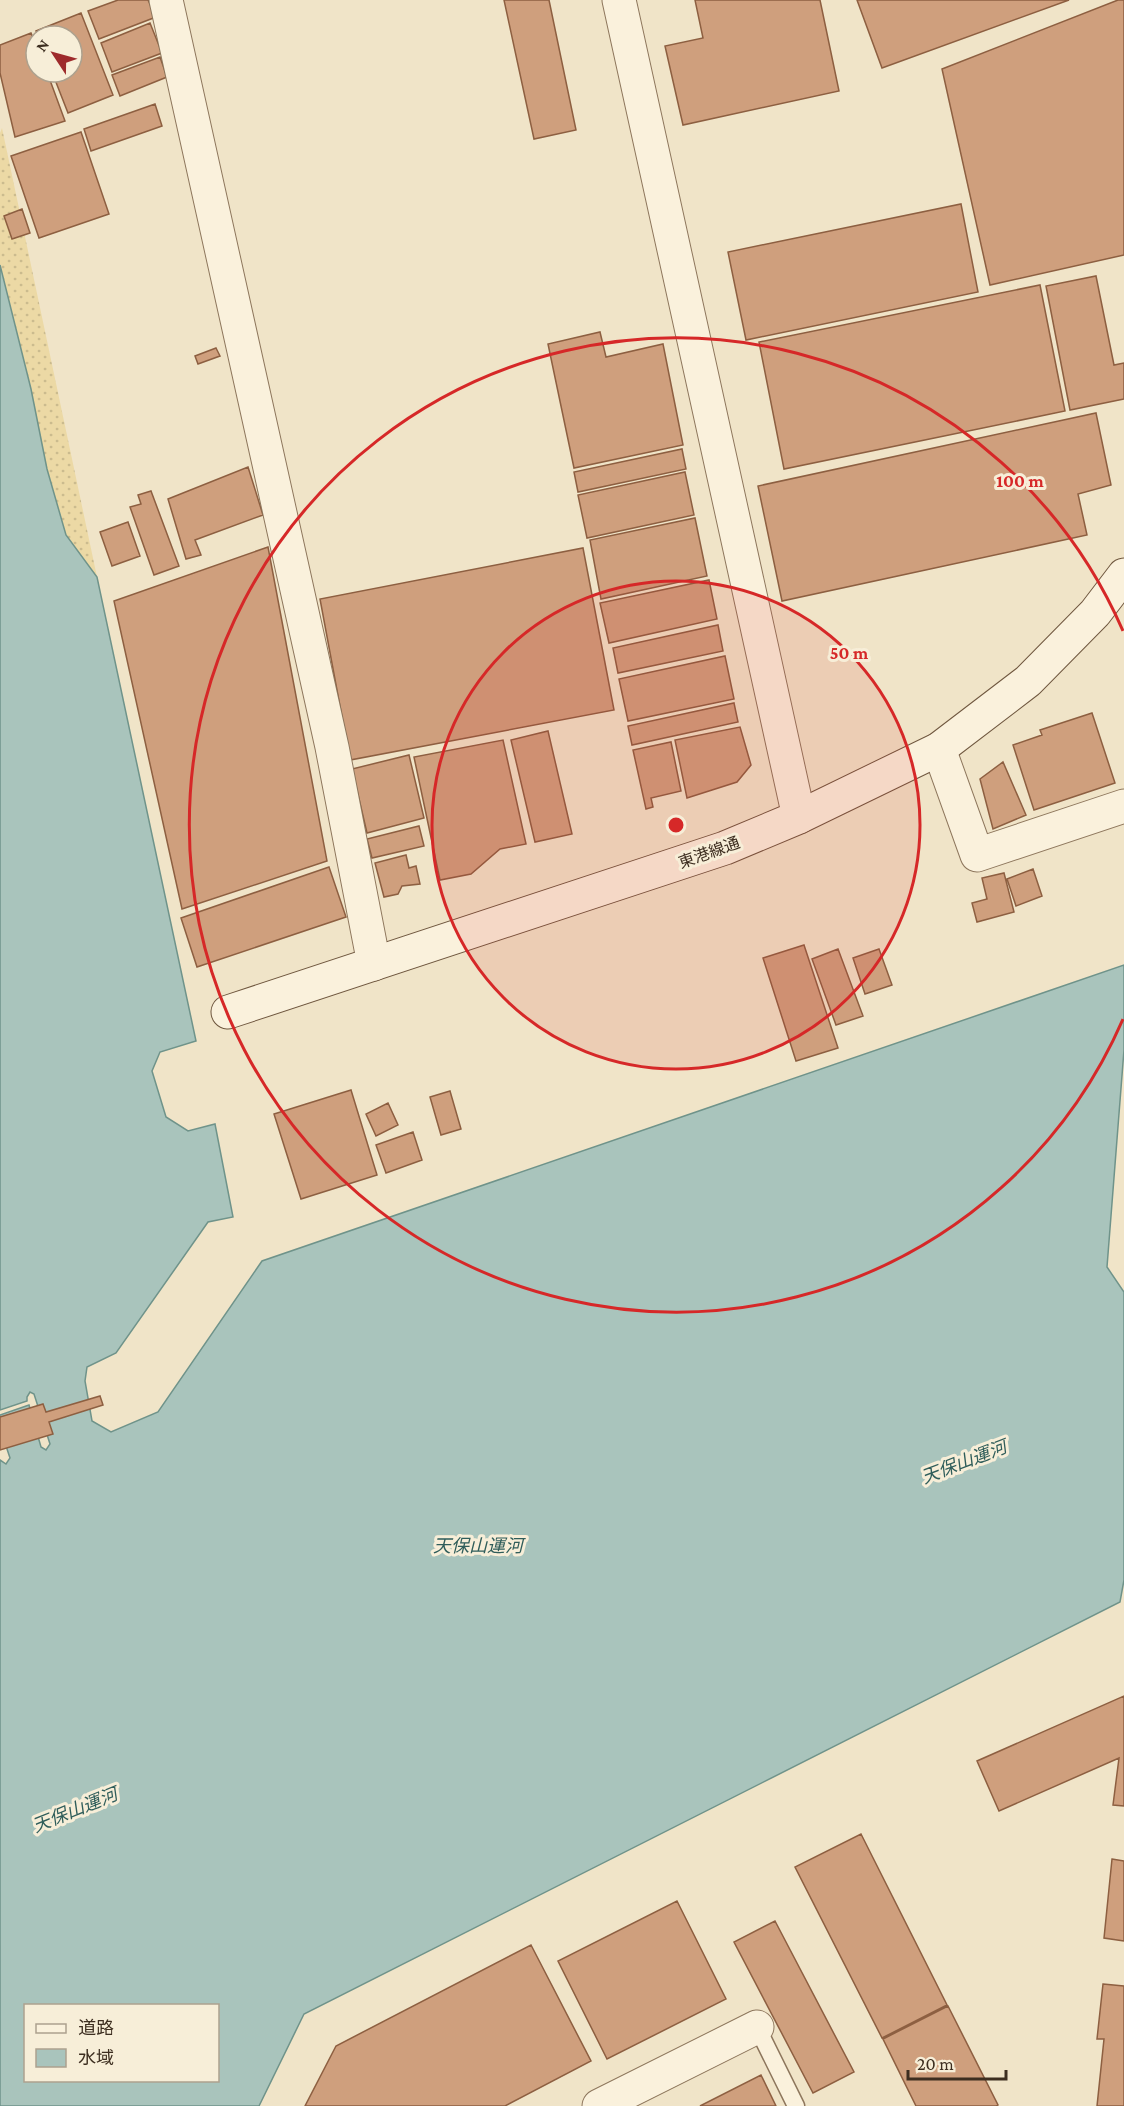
<svg xmlns="http://www.w3.org/2000/svg" width="1124" height="2106" font-family="'Crimson Pro','Noto Sans JP',serif">
	<defs>
		<pattern id="sand-dots" width="8" height="8" patternUnits="userSpaceOnUse" patternTransform="scale(1.5)"><rect width="8" height="8" fill="#ecd9a5"/><path d="M2 2h.1M6 6h.1" fill="none" stroke="#cbbb8e" stroke-width="1.8" stroke-linecap="round"/></pattern>
	</defs>
	<rect width="100%" height="100%" fill="#f0e4c8"/>
	<path fill="url(#sand-dots)" d="M2,128l95,449 -31,-42 -19,-66 -16,-80 -26,-100 -5,-24v-132z"/>
	<path fill="#a9c4bc" stroke="#6f938a" stroke-width="1.5" fill-rule="evenodd" d="M0,265l31,124 16,80 19,66 31,42 99,464 -36,11 -8,19 14,46 22,14 27,-7 18,93 -25,5 -92,131 -29,14 -2,14 7,40 19,11 47,-20 104,-151 862,-296v85l-17,217 17,25v288l-4,22 -816,412 -45,92h-259v-646l6,4 4,-6 -10,-30v-13l29,-10 12,42 5,3 4,-6 -16,-50 -4,-2 -3,5v4l-27,9zM26,2006h192v74h-192z"/>
	<path fill="#cf9f7d" stroke="#8d5f41" stroke-width="1.5" d="M118,0h30l8,17 -57,22 -11,-28z
		M504,0h45l27,130 -42,9z
		M695,0h125l19,91 -156,34 -18,-79 38,-8z
		M857,0h212l-187,68z
		M1118,0h6v255l-134,30 -48,-216z
		M81,13l32,82 -45,18 -16,-41h20v-36h-34l-2,-5z
		M150,23l12,30 -50,19 -11,-29z
		M31,33l5,12v27h11l18,49 -50,16 -15,-64v-28z
		M160,57l7,20 -47,19 -8,-21z
		M155,104l7,22 -71,25 -7,-22z
		M81,132l28,82 -70,24 -28,-82z
		M961,204l17,88 -232,48 -18,-88z
		M22,209l8,24 -18,6 -8,-23z
		M1096,276l18,89 10,-2v36l-54,11 -24,-124z
		M1040,285l25,126 -281,58 -25,-127z
		M600,332l6,25 57,-13 20,101 -109,23 -26,-124z
		M216,348l4,8 -22,8 -3,-8z
		M1096,413l15,72 -33,9 9,41 -305,66 -24,-115z
		M682,449l4,20 -108,23 -4,-20z
		M248,467l15,48 -68,25 6,15 -15,4 -18,-60z
		M685,472l9,43 -107,23 -9,-43z
		M151,491l28,75 -25,9 -24,-68 11,-3 -3,-9z
		M695,518l12,58 -106,23 -11,-59z
		M128,522l12,34 -28,10 -12,-34z
		M268,547l59,314 -145,48 -68,-308z
		M583,548l31,162 -264,50 -30,-161z
		M709,580l8,39 -108,24 -9,-40z
		M718,625l5,26 -105,22 -5,-25z
		M725,656l9,43 -106,22 -9,-42z
		M734,703l4,19 -106,23 -4,-19z
		M1092,713l23,70 -81,27 -21,-65 29,-10 -2,-5z
		M740,727l11,38 -14,17 -50,16 -12,-58z
		M548,731l24,103 -37,8 -24,-102z
		M503,740l23,104 -26,5 -29,25 -31,6 -26,-123z
		M671,742l10,49 -30,7 2,9 -7,2 -13,-59z
		M409,755l15,63 -57,15 -15,-64z
		M1003,762l23,53 -33,14 -13,-50z
		M419,826l5,20 -52,12 -5,-19z
		M406,855l3,13 7,-2 4,18 -18,2 -4,8 -14,3 -9,-34z
		M329,867l17,50 -149,50 -16,-49z
		M1033,869l9,27 -26,10 -9,-27z
		M1004,873l10,39 -37,10 -5,-19 15,-4 -5,-21z
		M804,945l34,103 -42,13 -33,-103z
		M838,949l25,67 -27,9 -24,-66z
		M879,949l13,36 -27,9 -12,-36z
		M351,1090l26,85 -76,24 -27,-85z
		M450,1091l11,38 -20,6 -11,-38z
		M388,1103l10,22 -22,11 -10,-22z
		M413,1132l9,28 -36,13 -10,-28z
		M100,1396l3,9 -54,17 4,12 -53,16v-33l43,-13 3,8z
		M1124,1696v110l-11,-1 6,-47 -120,53 -22,-50z
		M861,1834l86,171 -65,33 -87,-171z
		M1112,1859l12,2v80l-20,-3z
		M677,1901l49,98 -119,60 -49,-98z
		M775,1921l79,151 -41,21 -79,-151z
		M531,1945l60,116 -86,45h-200l31,-60z
		M1103,1984l21,2v120h-27l7,-67h-7z
		M948,2006l50,99 -2,1h-80l-33,-67z
		M761,2075l15,31h-76z"/>
	<g fill="none" stroke-linecap="round" stroke-linejoin="round">
		<g stroke="#8d765c" stroke-width="19">
			<path id="lane" d="M757,2027l39,79"/>
		</g>
		<g stroke="#8d765c" stroke-width="35">
			<path id="street" d="M166,0l166,747 42,217
				M619,0l180,817
				M939,749l38,106 147,-49
				M599,2106l158,-79"/>
		</g>
		<g stroke="#6f573f" stroke-width="35">
			<path id="secondary" d="M228,1012l497,-164 74,-31 140,-68 89,-68 67,-68 29,-38"/>
		</g>
		<use href="#lane" stroke="#faf1dc" stroke-width="16"/>
		<use href="#street" stroke="#faf1dc" stroke-width="33"/>
		<use href="#secondary" stroke="#faf1dc" stroke-width="33"/>
	</g>
	<circle cx="676" cy="825" r="244" fill="#d62828" fill-opacity=".12"/>
	<g fill="none" stroke="#d62828" stroke-width="3">
		<circle cx="676" cy="825" r="244"/>
		<path d="M1123 1019A487 487 0 1 1 1123 631"/>
	</g>
	<g text-anchor="middle" stroke-width="6" stroke-linejoin="round" paint-order="stroke">
		<g font-size="16" fill="#3d2e20" stroke="#f7eed8">
			<text transform="translate(709 852) rotate(-20)" y="6">東港線通</text>
		</g>
		<g font-size="18" font-style="italic" fill="#2f5d5a" stroke="#f7eed8">
			<text transform="translate(964 1462) rotate(-21)" y="6">天保山運河</text>
			<text x="478" y="1552">天保山運河</text>
			<text transform="translate(75 1810) rotate(-22)" y="6">天保山運河</text>
		</g>
	</g>
	<circle cx="676" cy="825" r="9" fill="#d62828" stroke="#f7eed8" stroke-width="3"/>
	<g font-size="18" text-anchor="middle" font-weight="bold" fill="#d62828" stroke="#f7eed8" stroke-width="6" stroke-linejoin="round" paint-order="stroke">
		<text x="1020" y="487">100 m</text>
		<text x="849" y="659">50 m</text>
	</g>
	<rect x="24" y="2004" width="195" height="78" fill="#f7eed8" stroke="#ada18e" stroke-width="1.5"/>
	<rect x="36" y="2024" width="30" height="9" fill="#faf1dc" stroke="#ada18e" stroke-width="1.5"/>
	<text x="78" y="2034" font-size="18" fill="#3d2e20">道路</text>
	<rect x="36" y="2049" width="30" height="18" fill="#a9c4bc" stroke="#ada18e" stroke-width="1.5"/>
	<text x="78" y="2064" font-size="18" fill="#3d2e20">水域</text>
	<g transform="translate(54 54) rotate(306)"><circle r="28" fill="#f7eed8" stroke="#ada18e" stroke-width="1.5"/>
	<path d="M0-4.5L10 22L0 15L-10 22Z" fill="#9e2a2b"/>
	<text y="-9" font-size="16" font-weight="bold" text-anchor="middle" fill="#3d2e20">N</text>
	</g>
	<path d="M908 2070v9h98v-9" fill="none" stroke="#3d2e20" stroke-width="3"/>
	<text x="917" y="2070" font-size="18" fill="#3d2e20" stroke="#f7eed8" stroke-width="4.5" paint-order="stroke">20 m</text>
</svg>
